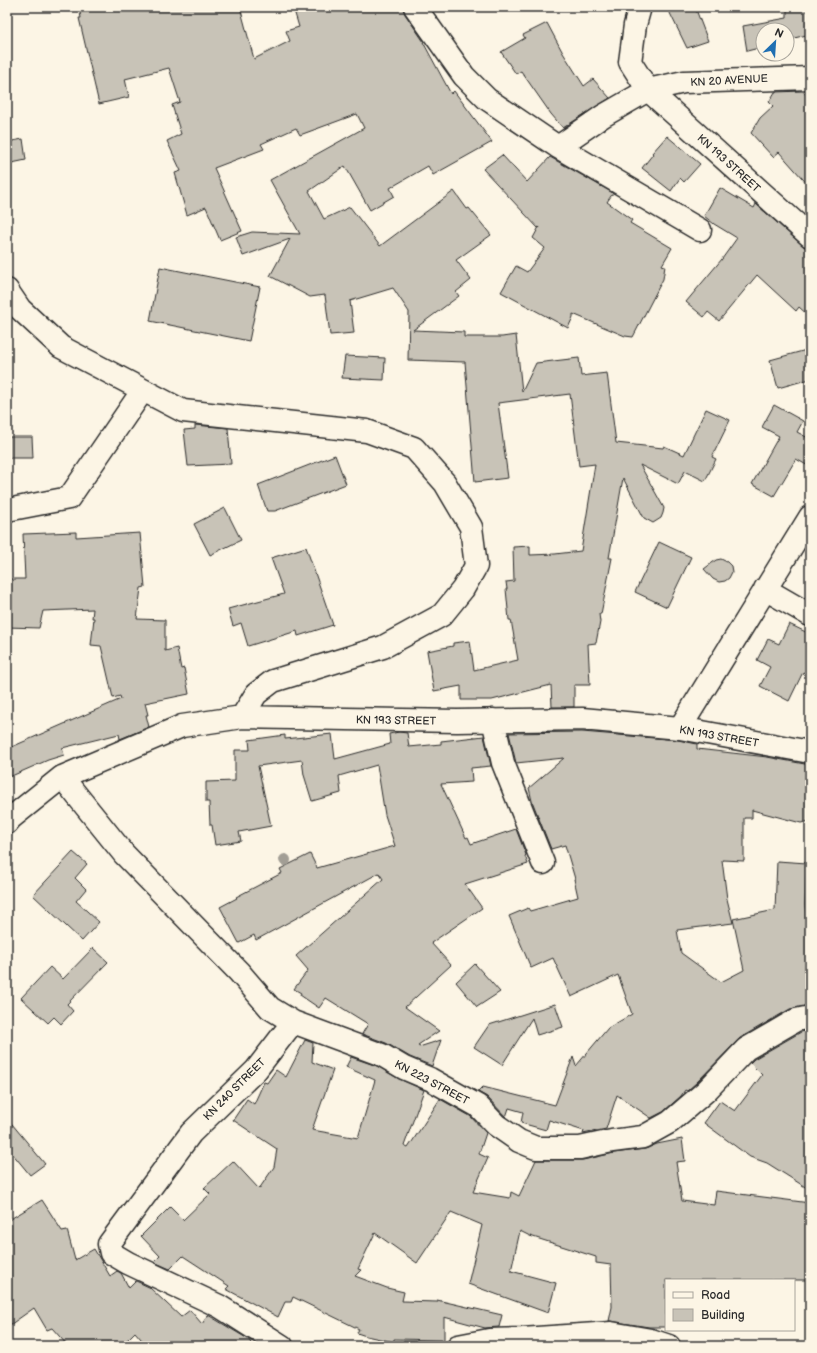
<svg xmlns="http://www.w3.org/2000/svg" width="817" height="1353" font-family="'Balsamiq Sans',sans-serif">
	<rect width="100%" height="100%" fill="#fcf5e5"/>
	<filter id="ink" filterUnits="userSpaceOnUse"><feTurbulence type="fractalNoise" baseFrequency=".025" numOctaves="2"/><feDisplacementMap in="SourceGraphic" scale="8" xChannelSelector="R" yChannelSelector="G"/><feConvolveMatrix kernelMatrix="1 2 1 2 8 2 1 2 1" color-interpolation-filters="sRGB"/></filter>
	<g filter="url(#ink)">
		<path fill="#c8c3b7" stroke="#2b2b2b" d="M79,7h161l14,52 36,-18 -4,-10 13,-4 -6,-20h110l2,7 19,28h-1l28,52 3,-3 38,51 -59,33 -5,-9 -38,22 4,8 -24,14 -25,-44 -36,25 15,28 26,-12 30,39 74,-55 13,18 2,-1 22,27 -35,25 15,20 -15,12 3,4 -46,34 51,2v5h38l14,-2 6,57 14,-29 43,-5 2,18 26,-3 9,70 47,5 1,-2 20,9 22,-46 24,11 -18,37 4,2 -11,22 -20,-10 -7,13 -38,-19 24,43 -1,5 -2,5 -8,5 -9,-5 -21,-40 -14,80h3l-11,56h-2l1,8 -4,21 -8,1 2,41h-16v22h-22l-1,-22 -59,15h-31v-14l-27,5 -7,-40 26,-5v-3l17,-2 4,29 44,-10 -7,-40h-2l-3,-31h1l-1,-7 8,-1 -1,-34 17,-1v9l25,-1 26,-3 14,-87 -16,2 -9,-72 -72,9 10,75 -33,4 -10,-120 -57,-2 1,-48 -16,-24 -43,13 4,32 -24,2 -5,-40 -15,2 -40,-21 20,-37 -47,17 -7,-19 16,-5 48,2 -30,-54 94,-52 -7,-14 -57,21 -4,-7 -35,16 3,5 -50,19 28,63 -22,9 -14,-33 -19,8 -12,-42 6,-2 -14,-30 14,-7 -9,-29 8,-3 -11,-34 -44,11 4,18 -30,7 -20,-86h2z
			M667,7h28l13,34 -21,7z
			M787,7h23v27l-23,6v-10h-24v17l-16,4 -4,-25 44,-8z
			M547,23l16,30 21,33 9,-7 17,19 -47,30 -12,-14 -30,-43 -5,3 -15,-22 24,-14 -2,-3z
			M803,91l7,9v87l-31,-35 -6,5 -22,-24 9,-15 13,-12 -4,-4 6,-10z
			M667,136l33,28 -16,18 -4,-4 -9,13 -29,-23 11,-14 -1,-1z
			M23,139l3,21 -19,4v-22z
			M502,155l25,27 23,-25 63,36 -6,9 25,18 -2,3 42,25 -10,17 3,1 -2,13 -30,58 -8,-1 -52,-22v3l-5,11 -67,-36 15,-26 11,6 18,-24 -12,-10 6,-11 -1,1 -55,-59z
			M720,188l34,20 2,-4 46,41 8,5v67l-11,-10 -3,4 -39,-36 -38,46 -11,-9 -4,5 -18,-15 36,-43 15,-21 -23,-14 -10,-8z
			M160,267l100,20 -11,54 -99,-20z
			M810,349v30l-32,9 -8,-28z
			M345,356l40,2 -1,22 -42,-2z
			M774,405l29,16 -6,11 13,7v28l-14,-8 -22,37 -22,-12 27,-48 -17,-9z
			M195,425l33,3 3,36 -43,2 -4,-36 11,-1z
			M7,437h25l1,21h-26z
			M335,455l11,29 -71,27h-8l-9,-26z
			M225,508l16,32 -31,15 -16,-31z
			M76,532v5l64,-4 5,54 -4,1 -4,31 28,1v31l12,-3 4,21 3,-1 5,26 -44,9 3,12h-2l3,12 -29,12 -1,-5 -57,14 2,7 -16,5 -41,18v-29l114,-50 -1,-3 -7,2 -12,-52 -10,-1 3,-27h-2l1,-9 -50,2 -4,17 -32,-1v-48h18l-2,-45z
			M659,542l32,15 -24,50 -32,-15z
			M306,547l27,78 -35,11 -1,-5 -49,15 -7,-23 -8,3 -5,-17 56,-15 -13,-36z
			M721,559l6,3 4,4 1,6 -3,6 -4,3 -6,1 -6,-3 -9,-10 12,-9z
			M789,624l21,10v42l-7,-4 -14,29 -29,-15 10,-19 -13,-7 11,-21 11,5z
			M399,732l8,1 2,14 32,-3v-3l43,-5 7,30 -20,2 1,14 -31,2 25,54 2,-1 3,7 45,-15 10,26 -1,1 3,8 -63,20 17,24 -51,35 20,22 -46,42 34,24 -21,14 1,2 22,-7 -9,26 -22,-9 -24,-14 -24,-9 6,-10 -42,-26 -7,10 -19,-13 1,-2 -7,-4 14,-19 -12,-14 87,-77 -4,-6 -123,67 -2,-5 -15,8 -19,-36 17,-9 -1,-1 46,-24 -2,-4 30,-15 7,14 78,-22 -10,-31 -8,-50 -38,11 2,17 -29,8 -8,-26 -2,-15 -44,6 13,60 -32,6 2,9 -26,4 -3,-20h-2l-1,-23h-3v-20l29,-1v-31h15l-1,-10 36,-5v4l47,-5 3,25 55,-15 -1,-10z
			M582,732l96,8 19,4v5l70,8 43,8v56l-9,2 -49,-13v8h-8v43l-22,-1 5,39 6,24 -56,7 4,23 40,29 23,-12 -11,-51 42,-9 2,-49 30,2 -2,42 5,46v54l-20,4 -50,29 -43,44 -10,9 -2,-1 -4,6 -18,16 -12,6 -34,-23 -11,34 -23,5 1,-3 -35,-11 -3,10 -25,-7 2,-11 -14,-4 -3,9 -19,-20 -9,-5 5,-5 72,18 18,-48 3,9 32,-38 24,-14 -14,-39 -47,22 -18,-39 -22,10 -22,-52 19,-8 2,3 48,-14 -4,-18h1l-10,-34 -14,4 -19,-48 -3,-13 35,-30 -48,5 -7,-30z
			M73,852l14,12 -12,14 11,11 -10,12 23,21 -17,19 -49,-46z
			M93,948l15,14 -41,42 6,7 -12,13 -7,-7 -6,6 -27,-25 29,-31 13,12z
			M475,964l25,28 -23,15 -21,-25z
			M555,1004l8,23 -26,8 -5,-17 -30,47 -28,-18 15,-22z
			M810,1030v160l-43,-27 -17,-6 -46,-34 16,-22 15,10 27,-36 -12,-12 4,-4 47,-27z
			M305,1040l8,3 -1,19 21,8 -21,60 46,8 17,-58 -29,-13 5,-10 26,9 22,13 25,11 -20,56 4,2 32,-49 30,17 16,17 -7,21 9,4 -15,34 37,6 1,-6 8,4 17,-36h47l31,-7 31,-4 12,-5 25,-5 3,22 -9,1 6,39 32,4 2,-14 94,12 -2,44 1,33h-143v47h-17l-40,-6 3,-14 -1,-42 -15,-2v-6l-66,-21 -10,-5 -9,40 45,12 -8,30 -80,-29 14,-59 -31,-13 -34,51 -42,-30 -17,36 3,1 -6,6 32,12 17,4 -2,9 35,1v-2l65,15 -3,12 -14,1 -41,-11v23l-50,-1v3l-28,-6 -9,-3 2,-4 -66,-32 -2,5h-6l-7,15 -52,-28 3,-3 -46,-30 -13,13 -16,-7 6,-6 -19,-20 29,-29 13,13 27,-26 -6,-6 29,-27 26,28 15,-22 3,-18 -44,-29 14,-21 7,5 10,-22 3,1 9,-13 10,7z
			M7,1118l38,46 -15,11 -23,-28z
			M42,1200l20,31 5,-1 8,30 19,-11 16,27 7,-5 4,2 8,15 7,-7 15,7h-1l31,29 9,-7 12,14 6,-9 40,24 5,7h-106l-12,-14 -14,14h-53l-16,-18 -5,2 -13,-22 -27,19v-106z"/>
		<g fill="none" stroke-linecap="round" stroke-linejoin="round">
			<g stroke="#2b2b2b" stroke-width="25">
				<path id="minor" d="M415,7l49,69 23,23 71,48 142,83
					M640,7l-5,18 -5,37 18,28 162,146
					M558,147l45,-31 45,-26 36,-8 126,-4
					M7,290l13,19 41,38 122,64 184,20 47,17 31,35 26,44 5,39 -13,23 -21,26 -59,32 -110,34 -17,13 -14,23
					M7,510l62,-12 74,-108
					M765,589l45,26
					M493,720l10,43 40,100
					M680,728l130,-211
					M62,777l62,77 115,118 31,36 23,14 -37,48 -65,63 -82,111 2,9 17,10 91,43 63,40
					M7,823l4,-5 51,-41 120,-51 60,-9 215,4 125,-2 98,9 130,24
					M293,1022l89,33 22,13 26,11 48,27 18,19 23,16 17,7h44l32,-7 31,-4 27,-15 36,-31 40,-42 50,-29 14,-3
					M458,1346l31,-6 33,-1 89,-6 40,7 18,6"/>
			</g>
			<use href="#minor" stroke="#fcf5e5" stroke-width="22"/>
		</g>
		<circle fill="#a29e95" cx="285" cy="860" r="6"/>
	</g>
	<g text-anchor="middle" stroke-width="3.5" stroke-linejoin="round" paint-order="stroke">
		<g font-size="11" fill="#2b2b2b" stroke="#fcf5e5">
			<text transform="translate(729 80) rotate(-3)" y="4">KN 20 AVENUE</text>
			<text transform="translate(729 163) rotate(42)" y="4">KN 193 STREET</text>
			<text transform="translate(396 720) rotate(1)" y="4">KN 193 STREET</text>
			<text transform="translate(719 736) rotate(10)" y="4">KN 193 STREET</text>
			<text transform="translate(432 1082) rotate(28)" y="4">KN 223 STREET</text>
			<text transform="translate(234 1089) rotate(-45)" y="4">KN 240 STREET</text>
		</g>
	</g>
	<rect width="817" height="1353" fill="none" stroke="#fcf5e5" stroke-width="24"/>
	<rect x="12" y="12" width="793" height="1329" fill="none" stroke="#2b2b2b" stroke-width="1.5" filter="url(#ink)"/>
	<rect x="665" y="1279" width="130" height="52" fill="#fcf5e5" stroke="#a8a49b"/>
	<rect x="673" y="1292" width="20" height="6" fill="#fcf5e5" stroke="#a8a49b"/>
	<text x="701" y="1299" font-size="12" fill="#2b2b2b">Road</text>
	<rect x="673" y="1309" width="20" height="12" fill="#c8c3b7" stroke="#a8a49b"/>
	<text x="701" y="1319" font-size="12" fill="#2b2b2b">Building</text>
	<g transform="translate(775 42) rotate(25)"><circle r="19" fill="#fcf5e5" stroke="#a8a49b"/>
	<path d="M0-3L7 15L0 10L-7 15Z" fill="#1f6fb2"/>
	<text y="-6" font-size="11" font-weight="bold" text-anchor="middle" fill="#2b2b2b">N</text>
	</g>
</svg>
